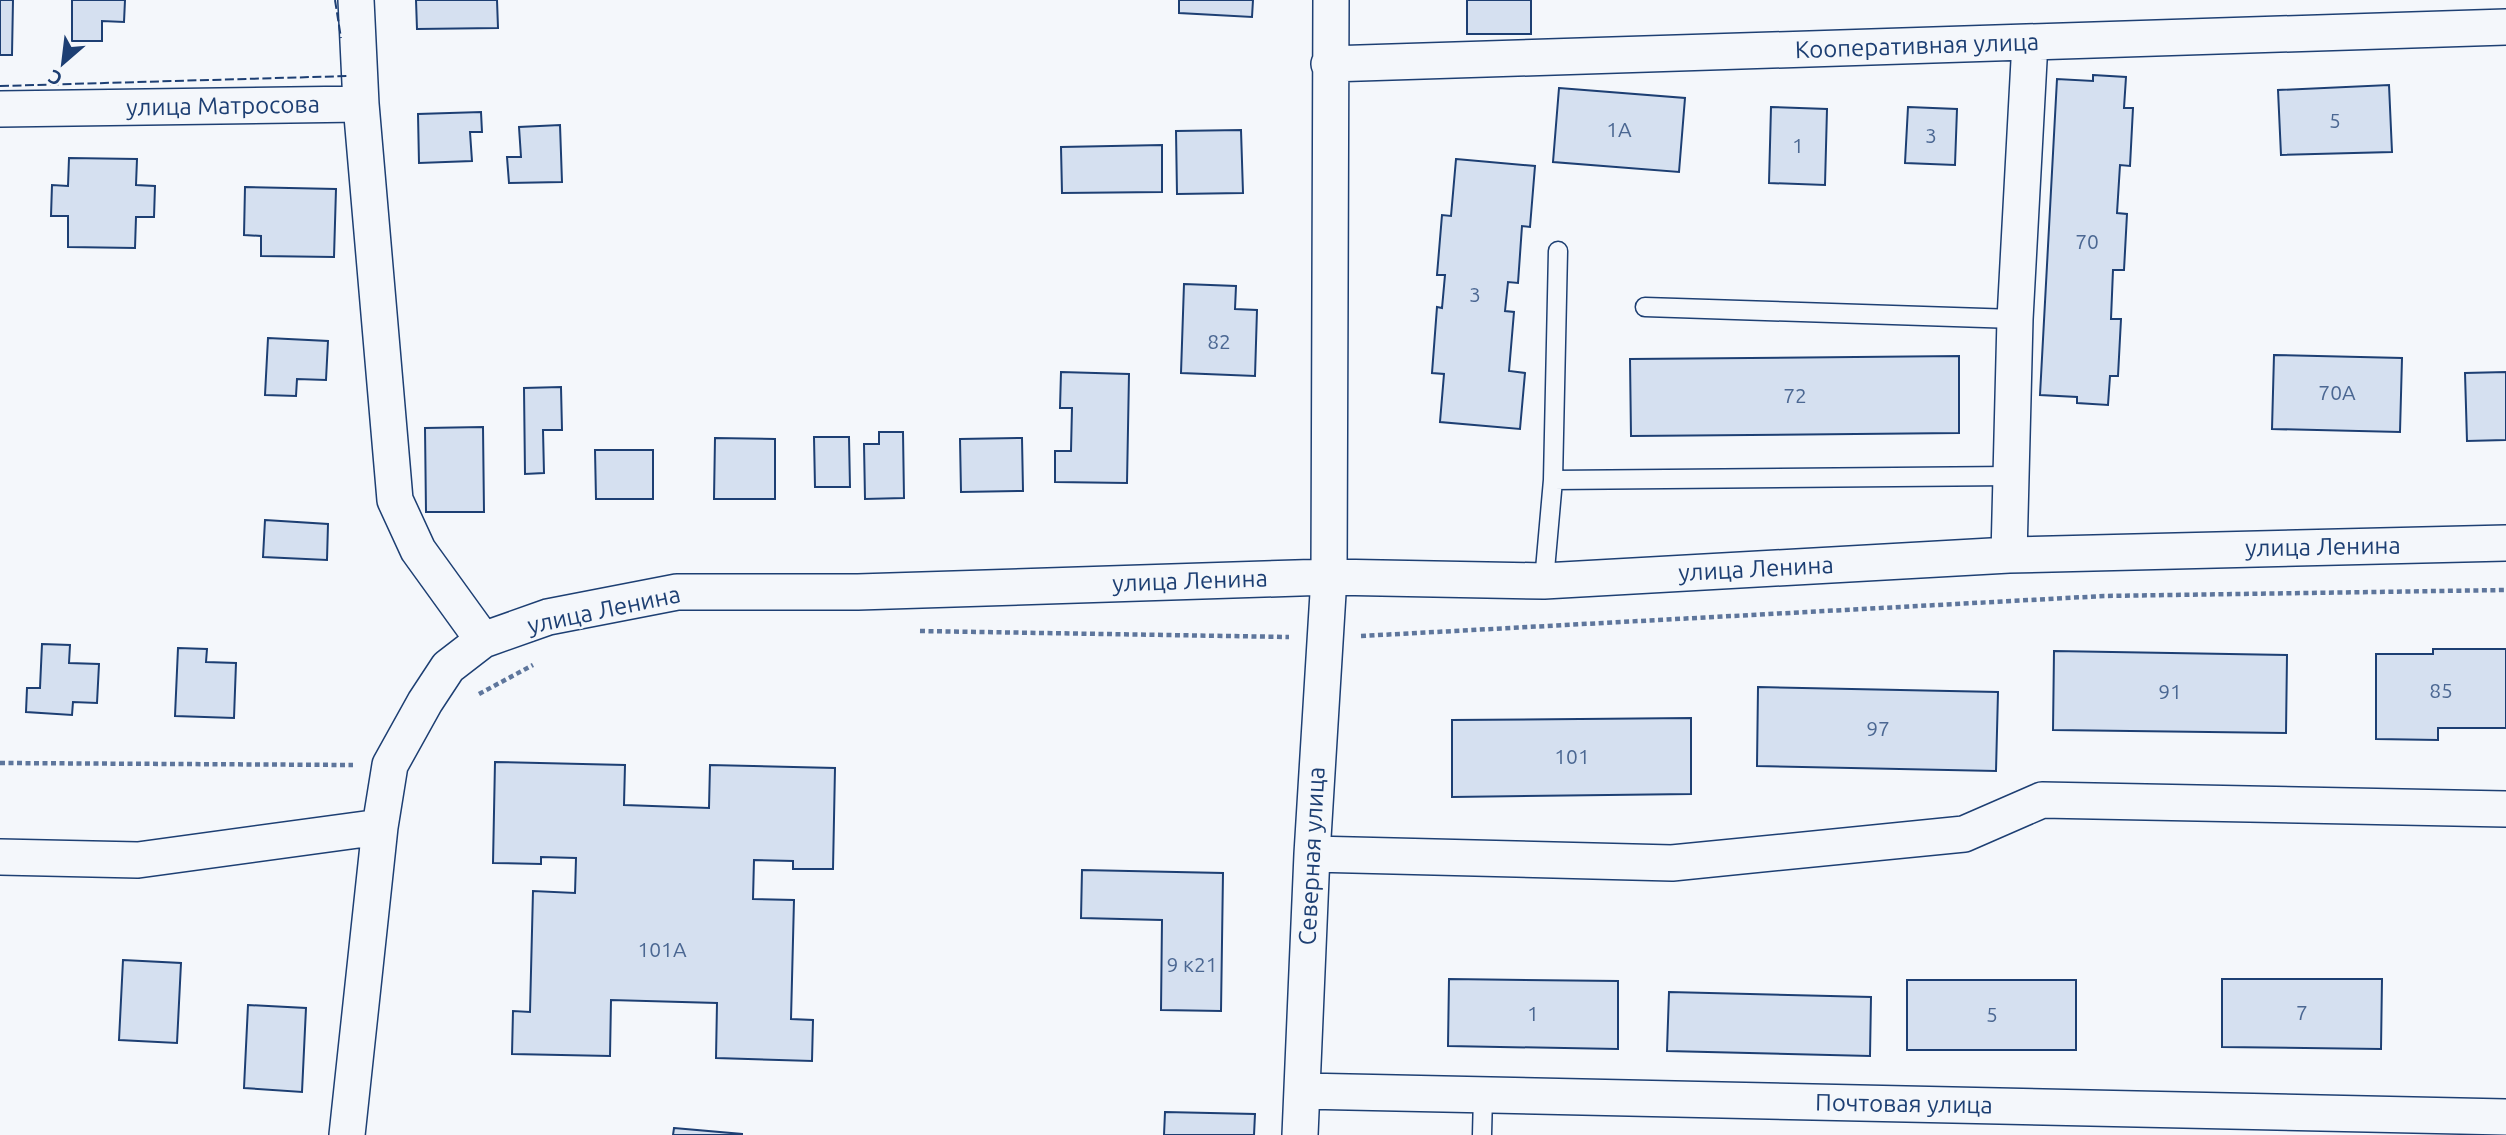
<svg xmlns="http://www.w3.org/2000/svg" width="2506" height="1135" font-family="Ubuntu,sans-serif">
	<rect width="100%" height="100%" fill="#f4f7fb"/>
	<path fill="#d5e0f0" stroke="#1d3f73" stroke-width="2" d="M0,0h13l-1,55h-12z
		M72,0h53l-1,22 -22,-1v20h-30z
		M416,0h81l1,28 -81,1z
		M1179,0h74l-1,17 -73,-4z
		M1467,0h64v34h-64z
		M2093,75l33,2 -2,31h9l-3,58 -10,-1 -3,48 10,1 -3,56h-11l-2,49h10l-3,57h-8l-2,29 -31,-2v-6l-37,-2 17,-316 36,2z
		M2389,85l3,67 -111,3 -3,-65z
		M1559,88l126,10 -6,74 -126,-10z
		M1771,107l56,2 -2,76 -56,-2z
		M1908,107l49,2 -2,56 -50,-2z
		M481,112l1,20h-12l2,29 -53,2 -1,-49z
		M560,125l2,57 -53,1 -2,-26h14l-2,-30z
		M1241,130l2,63 -66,1 -1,-63z
		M1162,145v47l-100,1 -1,-46z
		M69,158l68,1 -1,26 19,1 -1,31h-18l-1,31 -67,-1v-31h-17l1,-31 16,1z
		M1456,159l79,7 -5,61 -8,-1 -4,57 -10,-1 -3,29 9,1 -5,59 16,2 -5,56 -80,-7 4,-48 -12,-1 5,-66 5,1 3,-33h-8l5,-60 9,1z
		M245,187l91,2 -2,68 -73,-1v-20l-17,-1z
		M1184,284l52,2 -1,23 22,1 -2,66 -74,-3z
		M268,338l60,3 -2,39 -29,-1 -1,17 -31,-1z
		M2274,355l128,3 -2,74 -128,-3z
		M1959,356v77l-328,3 -1,-77z
		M1061,372l68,2 -2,109 -72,-1v-31h16l1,-43h-12z
		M2506,372v68l-39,1 -2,-68z
		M561,387l1,43h-19l1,43 -19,1 -1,-86z
		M483,427l1,85h-58l-1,-84z
		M879,432h24l1,66 -39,1 -1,-55h15z
		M814,437h35l1,50h-35z
		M715,438l60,1v60h-61z
		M1022,438l1,53 -62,1 -1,-53z
		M595,450h58v49h-57z
		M265,520l63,4 -1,36 -64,-3z
		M42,644l28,1 -1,18 30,1 -2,39 -24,-1 -1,13 -46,-3 1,-24h13z
		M178,648l29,1 -1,13 30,1 -2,55 -59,-2z
		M2433,649h73v79h-68v12l-62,-1v-85h57z
		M2054,651l233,4 -1,78 -233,-3z
		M1758,687l240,5 -2,79 -239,-5z
		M1691,718v76l-239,3v-77z
		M495,762l130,3 -1,40 85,3 1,-43 125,3 -2,101h-40v-8l-39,-1 -1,39 41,1 -3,119 22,1 -1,41 -96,-3 1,-55 -106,-3 -1,56 -98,-2 1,-43 17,1 3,-121 42,2 1,-35 -35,-1v7l-48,-1z
		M1082,870l141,3 -2,138 -60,-1 1,-90 -81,-2z
		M123,960l58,3 -4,80 -58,-3z
		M1449,979l169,2v68l-170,-3z
		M2222,979h160l-1,70 -159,-2z
		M1907,980h169v70h-169z
		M1669,992l202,5 -1,59 -203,-5z
		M248,1005l58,3 -4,84 -58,-4z
		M1165,1112l90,2 -1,21h-90z
		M674,1128l68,6v1h-69z"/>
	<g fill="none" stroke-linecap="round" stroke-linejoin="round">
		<g stroke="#1d3f73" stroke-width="21">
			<path id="lane" d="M1645,307l370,12
				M1553,480l5,-229
				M1544,581l9,-101 459,-4
				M1482,1135l1,-40"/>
		</g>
		<g stroke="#1d3f73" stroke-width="38">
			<path id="street" d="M356,0l5,104 34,396 23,50 65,90
				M1329,64l1177,-37
				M0,109l361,-5
				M2009,555l6,-236 15,-277
				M1312,854l360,9 292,-29 78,-34 464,9
				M0,857l138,3 242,-33 10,-62 35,-63 23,-35 35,-27 65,-23 129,-25h181l471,-15 215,4 465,-26 497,-12
				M1302,1091l1204,26
				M347,1135l33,-308
				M1300,1135l12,-281 17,-277 2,-577"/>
		</g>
		<path stroke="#5e769c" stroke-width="4.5" stroke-dasharray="5 3.5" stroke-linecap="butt" d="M920,631l369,6
			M1361,636l743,-40 402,-6
			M479,694l54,-29
			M0,763l353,2"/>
		<use href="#lane" stroke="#f4f7fb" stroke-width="18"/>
		<use href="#street" stroke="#f4f7fb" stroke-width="35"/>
		<path stroke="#1d3f73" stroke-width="2" stroke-dasharray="9 3.5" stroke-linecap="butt" d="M335,0l6,38
			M0,86l348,-10"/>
	</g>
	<g text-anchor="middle" stroke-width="5" stroke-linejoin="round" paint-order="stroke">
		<g font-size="21" fill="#4b6792">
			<text x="2335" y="128">5</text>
			<text x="1619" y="137">1А</text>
			<text x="1931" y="143">3</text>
			<text x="1798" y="153">1</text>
			<text x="2087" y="249">70</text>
			<text x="1475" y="302">3</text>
			<text x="1219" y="349">82</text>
			<text x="2337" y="400">70А</text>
			<text x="1795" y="403">72</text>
			<text x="2441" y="698">85</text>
			<text x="2170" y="699">91</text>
			<text x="1878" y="736">97</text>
			<text x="1572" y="764">101</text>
			<text x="662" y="957">101А</text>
			<text x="1192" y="972">9 к21</text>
			<text x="2302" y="1020">7</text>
			<text x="1533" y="1021">1</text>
			<text x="1992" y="1022">5</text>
		</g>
		<g font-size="24" fill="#1d3f73" stroke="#f4f7fb">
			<text transform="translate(1917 46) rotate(-2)" y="8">Кооперативная улица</text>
			<text transform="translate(223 106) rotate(-1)" y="8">улица Матросова</text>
			<text transform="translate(2323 547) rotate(-1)" y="8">улица Ленина</text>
			<text transform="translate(1756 569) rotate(-3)" y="8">улица Ленина</text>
			<text transform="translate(1190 581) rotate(-2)" y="8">улица Ленина</text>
			<text transform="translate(604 610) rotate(-12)" y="8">улица Ленина</text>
			<text transform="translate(1312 856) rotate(-87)" y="8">Северная улица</text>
			<text transform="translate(1904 1104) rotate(1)" y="8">Почтовая улица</text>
		</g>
	</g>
	<g transform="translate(63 63) rotate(208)" stroke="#f4f7fb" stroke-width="5" paint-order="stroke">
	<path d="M0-5L12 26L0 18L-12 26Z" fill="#1d3f73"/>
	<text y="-10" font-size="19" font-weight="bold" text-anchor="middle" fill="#1d3f73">С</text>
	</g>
</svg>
